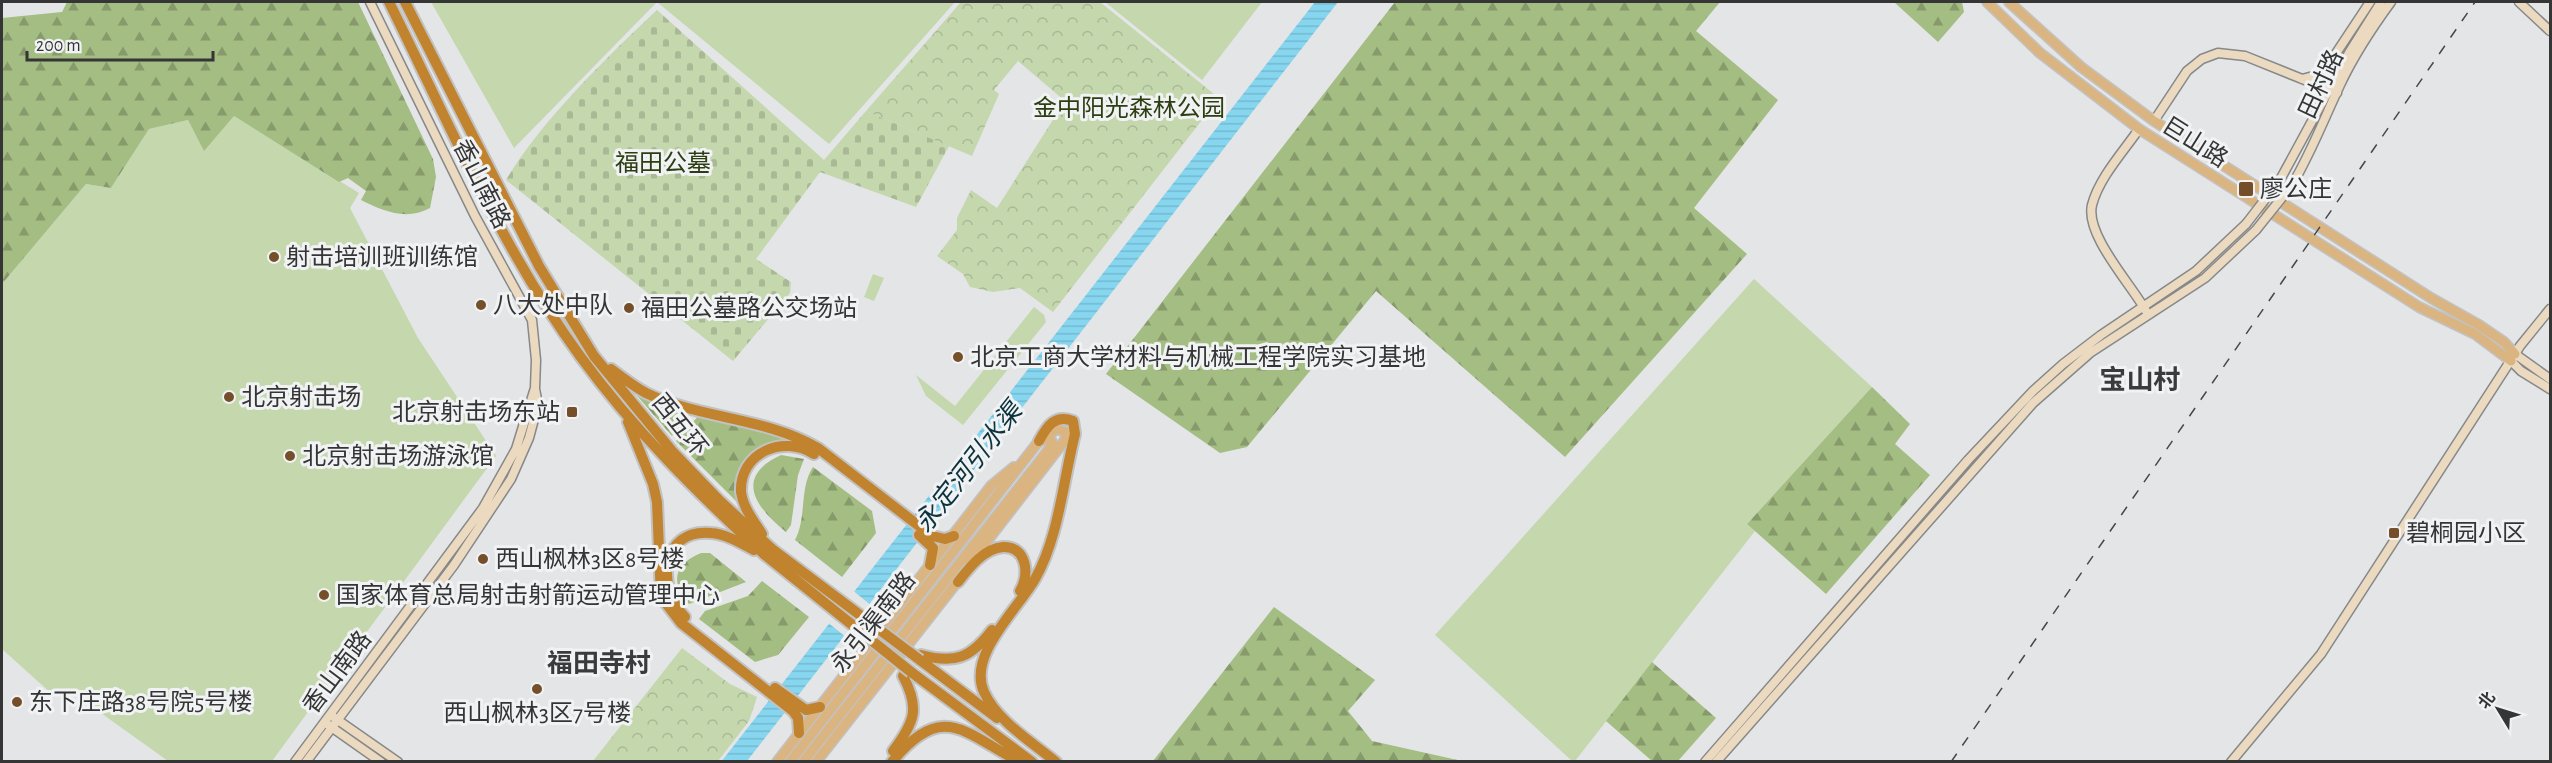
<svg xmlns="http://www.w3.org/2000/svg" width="2552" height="763" font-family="'Alegreya Sans','Noto Sans SC',sans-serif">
	<defs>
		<pattern id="forest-firs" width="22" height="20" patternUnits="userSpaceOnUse" patternTransform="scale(1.5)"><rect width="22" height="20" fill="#a3bd82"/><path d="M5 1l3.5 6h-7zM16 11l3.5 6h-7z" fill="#869a6b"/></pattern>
		<pattern id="cemetery-stones" width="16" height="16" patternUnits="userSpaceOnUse" patternTransform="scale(1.5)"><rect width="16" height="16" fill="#c4d7ad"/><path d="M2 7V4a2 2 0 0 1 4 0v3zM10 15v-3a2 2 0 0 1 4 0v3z" fill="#a9b995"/></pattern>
		<pattern id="park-crowns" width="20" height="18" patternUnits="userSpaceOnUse" patternTransform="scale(1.5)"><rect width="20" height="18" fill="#c4d7ad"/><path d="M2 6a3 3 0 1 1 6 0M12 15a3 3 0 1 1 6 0" fill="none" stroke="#a9b995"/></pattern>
		<pattern id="water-rules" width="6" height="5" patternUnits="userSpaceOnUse" patternTransform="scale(1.5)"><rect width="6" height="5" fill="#86d6f0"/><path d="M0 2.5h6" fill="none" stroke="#74b8ce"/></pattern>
	</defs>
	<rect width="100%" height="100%" fill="#e3e5e6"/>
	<path fill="#c4d7ad" d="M431,2h226l-143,146z
		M657,2h298l-126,142z
		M1105,2h157l-60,78z
		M234,116l125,77 -9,15 68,130 78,118 -224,305h-104l-95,-68 -21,1 -50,-45v-365l84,-100 25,4 38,-59 39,-9 16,30z
		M873,274l11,4 -10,23 -10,-4z
		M1754,279l118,108 -125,137 8,7 -180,230h-3l-137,-126z
		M1034,307l10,8 2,7 -83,103 -37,-29 -10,-21 39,31z"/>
	<path fill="url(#forest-firs)" d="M67,2h291l75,157 3,18 -6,31c-24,13 -47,3 -69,-8l5,-9 -18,-13 -9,4 -105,-66 -30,35 -16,-31 -39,9 -38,59 -25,-4 -84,100v-266l60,-6z
		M1395,2h325l-24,29 82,69 -84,108 53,46 -182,203 -189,-166 -129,156 -27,6 -114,-79z
		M1894,2h68l2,10 -26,30z
		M1872,387l38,37 -15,20 35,31 -104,119 -79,-70z
		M632,390l60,21 -20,25z
		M701,413l84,23 -1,4c-36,8 -47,27 -47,62l-61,-61z
		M781,455l23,4 -6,16 -7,50 -5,7c-30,-24 -53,-55 -5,-77z
		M813,467l59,44 4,22 -34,44 -47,-37c12,-22 4,-52 18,-73z
		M701,553h9l36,29 -57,22c-20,-23 -14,-40 12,-51z
		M762,581l47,36 -31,38 -23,7 -56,-43 6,-8 43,-15z
		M1274,607l101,73 -27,31 24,30 90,20h-309z
		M1652,662l64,56 -38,43h-26l-46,-40z"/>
	<path fill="url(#cemetery-stones)" d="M657,10l167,150 42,-49 83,35 -33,61 -96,-35 -64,87 35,23 -1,11 -57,68 -227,-181c35,-59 101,-123 151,-170z"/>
	<path fill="url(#park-crowns)" d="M961,2h139l119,96 -166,214 -33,-24 -27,4 -23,-5 -7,-13 -26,-18 20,-26v-12l14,-28 26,18 68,-107 -47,-40 -24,29 5,4 -27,62 -106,-45z
		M682,648l48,36 27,13 -8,24 -31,40h-125z"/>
	<path fill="url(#water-rules)" d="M1315,2h23l-591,759 -26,1z"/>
	<path fill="#e3e5e6" d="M851,589l21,17 -25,32 -21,-17z"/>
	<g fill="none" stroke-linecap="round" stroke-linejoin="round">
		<g stroke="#868889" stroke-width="11">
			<path id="secondary" d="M2519,2l31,29
				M2302,79l15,-4 8,-5 45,-68
				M2154,121l33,-50 15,-12 16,-6 27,3 92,37
				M2139,129c-16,23 -40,49 -47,76 -7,30 39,79 54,106
				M2280,180l69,-127 32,-51
				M2292,185c19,-32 32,-66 48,-100 14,-30 32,-57 51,-83
				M2515,354l35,25
				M2511,361l10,10 29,18
				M332,716l66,46
				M327,724l54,38
				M295,762l188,-254 33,-59 19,-61 1,-28 -4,-40 -57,-104 -105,-214
				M306,762l148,-197 57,-86 18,-41 9,-34 -3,-15
				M1705,762l263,-302 65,-69 30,-27 38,-29 95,-64 50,-47
				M1716,762l317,-359 57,-50 115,-75 51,-48
				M2231,762l90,-108 199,-308 30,-37"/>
		</g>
		<g stroke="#c2c2c3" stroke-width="12">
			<path id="primary" d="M1987,2l53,51 99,76 280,178 56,27 36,27
				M2009,2l72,65 73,54 277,177 48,27 25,17 11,12
				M777,762l214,-276 23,-19
				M790,762l249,-321 18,-12 9,3 -1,8 -95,123
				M803,762l250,-318 -2,-4h-10
				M816,762l145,-185"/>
		</g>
		<g stroke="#c2c2c3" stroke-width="14">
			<path id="highway" d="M389,2c59,119 112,246 191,354 54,74 118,138 185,199
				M405,2l134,264 55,90 78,95 48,50 52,48
				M611,369c11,8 22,17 35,24 54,26 119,24 172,55l114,88 13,3 9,-3
				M628,422l25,62 4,18 4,95 20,26 112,88 5,7 1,15
				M1039,441c8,-15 16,-27 34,-20l2,13c-12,47 -16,103 -40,145 -17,30 -68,76 -51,113 13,29 48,50 72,70
				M762,534c-8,-13 -19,-26 -21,-42 -2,-39 42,-58 73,-38
				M919,535l14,13 -3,17
				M958,582c10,-13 26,-34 45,-35 24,-1 27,28 17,44
				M685,617c-29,-29 -25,-89 26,-84 15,1 30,10 43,17
				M921,655c34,9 50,3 71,-25
				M920,660l77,58
				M911,672l121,90
				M775,688l31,22 14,-3
				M893,751c22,-29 27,-43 10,-75
				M892,762c51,-62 72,-29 128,0"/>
		</g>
		<use href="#secondary" stroke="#ecdac0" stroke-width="8"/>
		<use href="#primary" stroke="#dab581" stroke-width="9"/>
		<use href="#highway" stroke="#c1832d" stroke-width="10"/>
		<path stroke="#474748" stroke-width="1.5" stroke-dasharray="10 10" stroke-linecap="butt" d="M1951,762l524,-760"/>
		<g stroke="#868889" stroke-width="11" stroke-linecap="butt">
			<path id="secondary-bridge" d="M2246,224l34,-44
				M2256,230l36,-45"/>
		</g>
		<g stroke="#c2c2c3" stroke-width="14" stroke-linecap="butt">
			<path id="highway-bridge" d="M772,549l148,111
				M765,555l146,117"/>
		</g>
		<use href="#secondary-bridge" stroke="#ecdac0" stroke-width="8"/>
		<use href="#highway-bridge" stroke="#c1832d" stroke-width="10"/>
	</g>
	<g fill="#744f2a" stroke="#f0f2f3" stroke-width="2">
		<rect x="2238" y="181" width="16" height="16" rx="3"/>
		<circle cx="274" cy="257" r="6"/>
		<circle cx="481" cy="305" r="6"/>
		<circle cx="629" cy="308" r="6"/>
		<circle cx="958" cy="357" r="6"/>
		<circle cx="229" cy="397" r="6"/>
		<rect x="566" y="406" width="12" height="12" rx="3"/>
		<circle cx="290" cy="456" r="6"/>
		<rect x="2388" y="527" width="12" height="12" rx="3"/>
		<circle cx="483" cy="559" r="6"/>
		<circle cx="324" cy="595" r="6"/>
		<circle cx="537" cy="689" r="6"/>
		<circle cx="17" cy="702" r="6"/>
	</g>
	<g text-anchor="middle" stroke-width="6" stroke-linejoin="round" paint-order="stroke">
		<g font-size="24" fill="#353536" stroke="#f0f2f3">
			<text transform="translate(2321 84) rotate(-65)" y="8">田村路</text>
			<text transform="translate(2195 142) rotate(32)" y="8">巨山路</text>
			<text transform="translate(482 184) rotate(63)" y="8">香山南路</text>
			<text transform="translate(680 425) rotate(51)" y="8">西五环</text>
			<text transform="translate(873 622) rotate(-52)" y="8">永引渠南路</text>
			<text transform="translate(337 672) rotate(-53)" y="8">香山南路</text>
		</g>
		<g font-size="24" fill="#2d3e13" stroke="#f0f2f3">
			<text x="1129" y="116">金中阳光森林公园</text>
			<text x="663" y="171">福田公墓</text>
		</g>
		<g font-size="24" fill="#353536" stroke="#f0f2f3" text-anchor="start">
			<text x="2260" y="197">廖公庄</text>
			<text x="286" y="265">射击培训班训练馆</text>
			<text x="493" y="313">八大处中队</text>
			<text x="641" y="316">福田公墓路公交场站</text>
			<text x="970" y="365">北京工商大学材料与机械工程学院实习基地</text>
			<text x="241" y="405">北京射击场</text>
			<text x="560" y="420" text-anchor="end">北京射击场东站</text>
			<text x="302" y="464">北京射击场游泳馆</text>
			<text x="2406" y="541">碧桐园小区</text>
			<text x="495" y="567">西山枫林3区8号楼</text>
			<text x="336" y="603">国家体育总局射击射箭运动管理中心</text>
			<text x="29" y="710">东下庄路38号院5号楼</text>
			<text x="537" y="721" text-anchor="middle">西山枫林3区7号楼</text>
		</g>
		<g font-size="26" font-style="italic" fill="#0d333e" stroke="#f0f2f3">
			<text transform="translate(968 467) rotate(-52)" y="9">永定河引水渠</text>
		</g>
		<g font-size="26" font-weight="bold" fill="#3a3b3c" stroke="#f0f2f3">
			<text x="599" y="672">福田寺村</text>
		</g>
		<g font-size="27" font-weight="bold" fill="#3a3b3c" stroke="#f0f2f3">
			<text x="2140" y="389">宝山村</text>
		</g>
	</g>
	<rect width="2552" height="763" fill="none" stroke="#353536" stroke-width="6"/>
	<g transform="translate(2498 709) rotate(308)" stroke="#f0f2f3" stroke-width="4.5" paint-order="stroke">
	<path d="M0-4.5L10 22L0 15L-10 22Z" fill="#353536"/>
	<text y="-9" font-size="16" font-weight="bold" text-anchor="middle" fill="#353536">北</text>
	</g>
	<path d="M27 51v9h186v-9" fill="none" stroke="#353536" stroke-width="3"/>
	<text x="36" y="51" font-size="18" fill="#353536" stroke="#f0f2f3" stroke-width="4.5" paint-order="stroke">200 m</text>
</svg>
